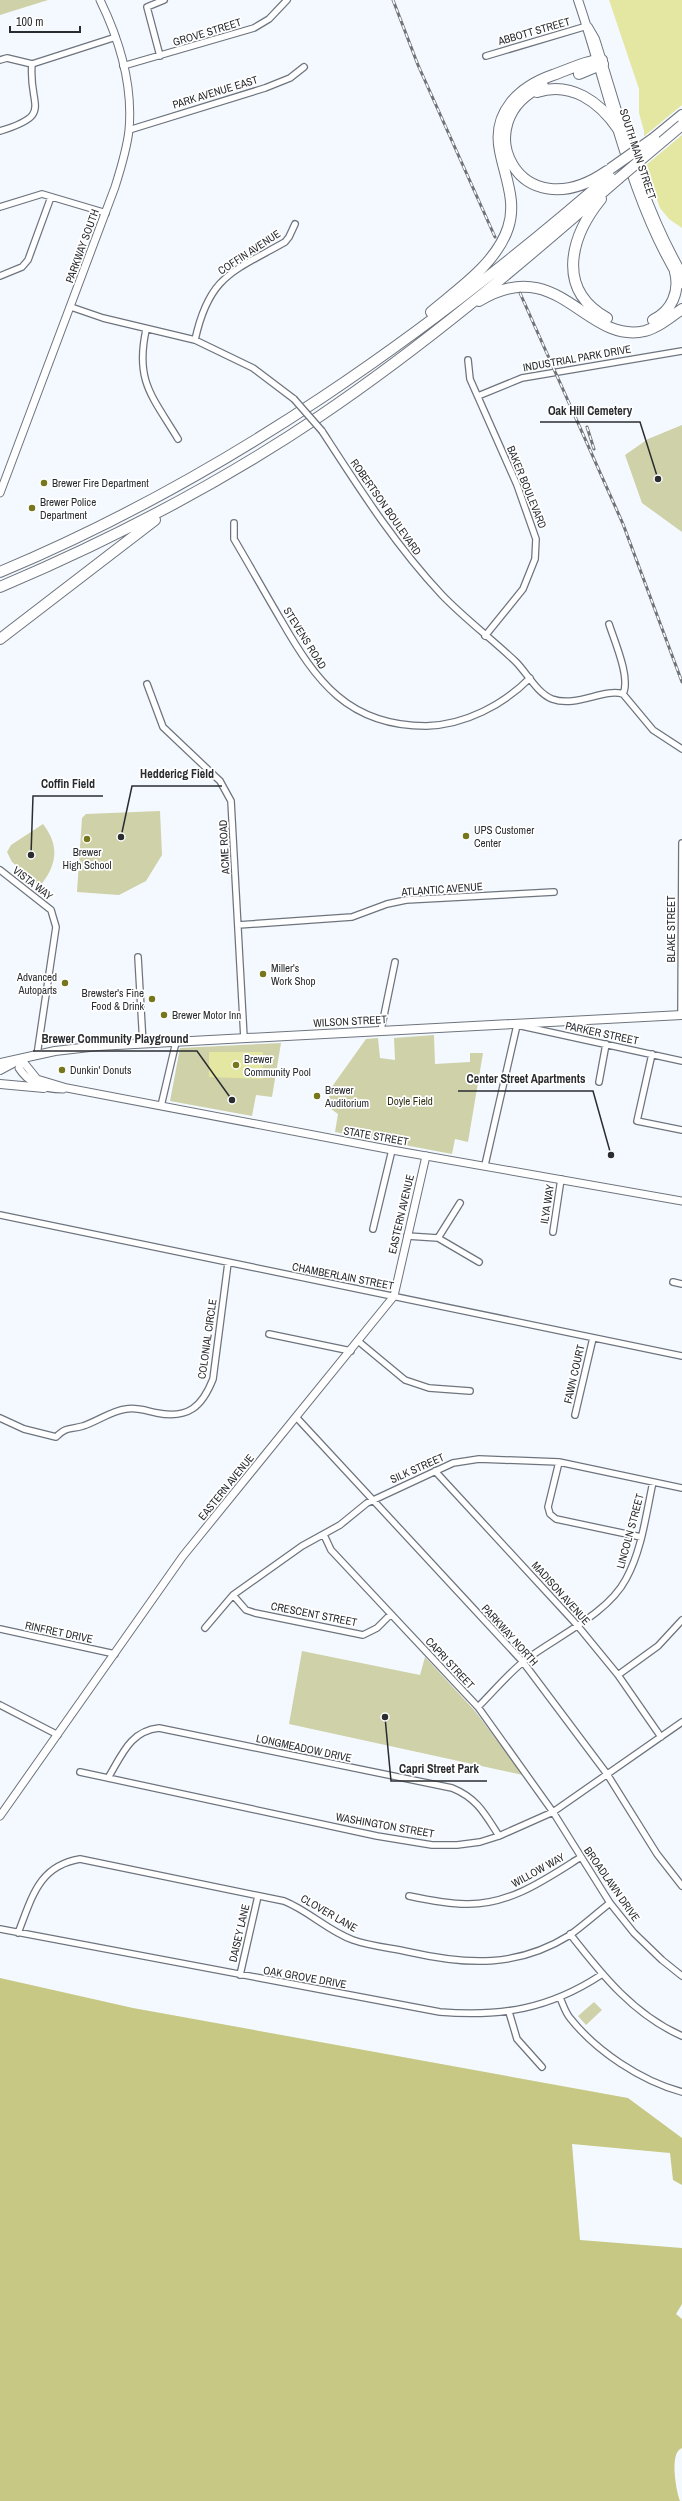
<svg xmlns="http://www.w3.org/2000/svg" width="682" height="2501" font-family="'Archivo Narrow',sans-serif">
	<rect width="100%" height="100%" fill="#f4f9ff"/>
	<path fill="#cfd1a8" d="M0,0h48l-48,15z
		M682,425v107l-40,-29 -17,-48 23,-16z
		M160,811l2,44 -16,26 -27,14 -42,-3 5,-74 4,-4z
		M43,824c17,22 14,41 -3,62l-28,-24 -5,-10 4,-7z
		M434,1035l1,29 35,-2v-9h13l-15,89 -13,-3 -3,15 -117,-22 3,-18 -11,-8 4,-18 35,-49 12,-1 2,20 15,2 -1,-22z
		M281,1043l-9,54 -16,-2 -4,21 -82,-15 10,-53z
		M302,1651l118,24 5,-18 50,54 48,64 -234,-51z
		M594,2002l8,8 -16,15 -8,-9z"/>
	<path fill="#c6c883" d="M0,1978l133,30 495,90 54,40v47l-9,-5 -3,-27 -98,-9 8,96 102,8v56l-6,10 6,5v129c-13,4 -6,43 -2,53h-680z"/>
	<path fill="#e4e7a1" d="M609,0h73v228l-13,-9 -9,-11 -11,-30 -5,-28v-19l-5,-18v-24z
		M209,1052h54v27l-54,-2z"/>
	<path fill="#f4f9ff" d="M682,105v30l-37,31 -3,-28z"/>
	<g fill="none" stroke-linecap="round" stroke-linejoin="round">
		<g stroke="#6e747e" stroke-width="8">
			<path id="minor" d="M160,56l-13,-49 17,-7
				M486,56l101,-30
				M0,60l7,-2 25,6 84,-27
				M123,66l131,-38 15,-9 18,-19
				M129,130l136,-42 25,-10 14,-11
				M0,131c55,-17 28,-24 32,-67
				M0,207l42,-13 64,19
				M0,276l22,-9 6,-7 23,-63
				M71,307l32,11 92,22 58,28 41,31
				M146,330c-11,51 6,66 32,109
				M195,340c14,-64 37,-68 90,-98l4,-5 6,-13
				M468,360l2,19 47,106 19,54 -1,20 -12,30 -38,47
				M478,396l44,-18 160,-27
				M322,431c37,57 73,114 120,164 23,24 50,44 74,67 11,11 21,31 36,37 25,9 51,-11 71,-5l30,36 29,19
				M234,523v16c16,27 31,54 47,81 35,61 67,106 145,106 39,-1 77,-21 104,-48
				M609,624c5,16 22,54 14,70
				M147,684l16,43 57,54 11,20 13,237
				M0,870l51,40 5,17 -19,128
				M238,925l114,-8 35,-13 19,-4 148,-8
				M138,957l5,87
				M681,1015l1,-172
				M381,1030l14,-68
				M652,1054l-15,67 45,9
				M599,1082l7,-38
				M161,1106l15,-64
				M485,1165l32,-140 165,36
				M0,1215l682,141
				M373,1229l19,-79
				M553,1232l8,-53
				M407,1236l31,2 41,24
				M438,1238l22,-35
				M673,1282l9,2
				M269,1334l82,17
				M358,1341l47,39 24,8 41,3
				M575,1415l18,-77
				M0,1418l24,11 32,8c11,-11 14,-7 27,-11 15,-5 28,-15 43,-17 11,-2 21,2 31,4 31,6 45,-6 56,-34l15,-116
				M297,1418l226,244 84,112 50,80 25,32
				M559,1462l-11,45 2,7 6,5 85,18
				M435,1471l142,154 41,50 43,62
				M324,1535l7,15 147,157 75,105 57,91 24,30 28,27 20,16
				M233,1595l13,15 9,3 108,22 14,-7 14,-14
				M205,1628l28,-33 69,-49 38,-21 27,-22 86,-40 26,-4 80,3 123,26
				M0,1629l115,25
				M618,1675l40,-29 24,-26
				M0,1705l58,30
				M478,1707c15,-15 29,-32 45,-45 32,-25 84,-47 103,-83 16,-29 20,-65 27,-97
				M80,1772l297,64 55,9h25l23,-3 19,-6 54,-24 129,-90
				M108,1778c14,-23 22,-47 51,-50l293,60c25,10 33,26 47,48
				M409,1896c19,4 38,8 57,8 44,1 80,-25 115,-47
				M0,1929l440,83c61,5 109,-3 161,-37
				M18,1933c14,-35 20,-67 62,-74l204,42c25,10 44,30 69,39 17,6 38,8 56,12 58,13 108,16 161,-17 14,-10 27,-22 40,-32
				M570,1934c32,41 64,81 112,102
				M240,1975l18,-79
				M560,1998c3,6 5,14 10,20 26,33 71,63 112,74
				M509,2012l8,27 25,28"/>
		</g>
		<g stroke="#6e747e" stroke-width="9">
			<path id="tertiary" d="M0,1816l183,-260 211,-260 32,-140"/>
		</g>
		<g stroke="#6e747e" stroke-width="9">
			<path id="secondary" d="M0,493l115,-306c6,-19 12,-38 14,-57 4,-44 -10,-91 -29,-130
				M21,1059l16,20 30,9 325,62 290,51
				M21,1059l-2,9c10,16 25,21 44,21"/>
		</g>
		<g stroke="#6e747e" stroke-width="10">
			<path id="primary" d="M578,0c32,93 51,200 104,284
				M588,27l7,12c25,78 45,162 87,234
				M0,1063l55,-12 43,-5 584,-31
				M0,1070l13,-7
				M0,1084l44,4"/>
		</g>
		<g stroke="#6e747e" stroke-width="12">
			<path id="motorway" d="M579,74l24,-10
				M543,86c-78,34 -25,147 64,85
				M537,92c34,-11 63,10 81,37
				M654,138l28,-23
				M601,199c-30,37 -46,90 6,119
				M479,301c80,-49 106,44 166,30 14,-4 26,-14 37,-22
				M431,312c27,-23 65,-48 77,-84 9,-26 -3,-51 -8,-77 -8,-39 19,-64 53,-76 12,-4 37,-16 49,-15
				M653,320c19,-9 27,-29 22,-48
				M0,572c227,-95 428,-238 613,-399
				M0,587c111,-47 219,-103 320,-171 105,-71 203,-154 298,-237
				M0,639l155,-119"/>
		</g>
		<use href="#minor" stroke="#fff" stroke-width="5.5"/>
		<use href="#tertiary" stroke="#fff" stroke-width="7"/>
		<use href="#secondary" stroke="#fff" stroke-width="7"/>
		<use href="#primary" stroke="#fff" stroke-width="8"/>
		<use href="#motorway" stroke="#fff" stroke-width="10"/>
		<g stroke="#707378" stroke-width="3">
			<path id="rail" d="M393,0l25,65 77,172
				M520,293l103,231 59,158
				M587,427l7,22"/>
		</g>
		<use href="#rail" stroke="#fff" stroke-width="1.5" stroke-dasharray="4.5" stroke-linecap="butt"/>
		<g stroke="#6e747e" stroke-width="8" stroke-linecap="butt">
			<path id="minor-bridge" d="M294,399l28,32"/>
		</g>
		<g stroke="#6e747e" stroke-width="12" stroke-linecap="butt">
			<path id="motorway-bridge" d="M610,169l44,-31
				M618,179l64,-54"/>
		</g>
		<use href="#minor-bridge" stroke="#fff" stroke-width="5.5"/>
		<use href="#motorway-bridge" stroke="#fff" stroke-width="10"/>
	</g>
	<g fill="#76761d" stroke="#fff" stroke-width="1.5">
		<circle cx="44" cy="483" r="4"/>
		<circle cx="32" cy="508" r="4"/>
		<circle cx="466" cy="836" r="4"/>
		<circle cx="87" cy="839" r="4"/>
		<circle cx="263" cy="974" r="4"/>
		<circle cx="65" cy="983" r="4"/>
		<circle cx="152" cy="999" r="4"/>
		<circle cx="164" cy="1015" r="4"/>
		<circle cx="236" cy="1065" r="4"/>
		<circle cx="62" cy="1070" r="4"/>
		<circle cx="317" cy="1096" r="4"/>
	</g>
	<g text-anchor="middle" stroke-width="3.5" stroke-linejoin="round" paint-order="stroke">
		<g font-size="11" fill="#2a2c30" stroke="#fff">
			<text transform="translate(534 31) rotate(-16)" y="4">ABBOTT STREET</text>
			<text transform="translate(207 32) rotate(-17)" y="4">GROVE STREET</text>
			<text transform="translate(215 92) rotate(-17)" y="4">PARK AVENUE EAST</text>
			<text transform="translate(638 154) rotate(72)" y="4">SOUTH MAIN STREET</text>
			<text transform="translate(82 246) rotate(-70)" y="4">PARKWAY SOUTH</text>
			<text transform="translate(249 252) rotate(-33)" y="4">COFFIN AVENUE</text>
			<text transform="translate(577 358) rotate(-10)" y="4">INDUSTRIAL PARK DRIVE</text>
			<text transform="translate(527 487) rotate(68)" y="4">BAKER BOULEVARD</text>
			<text transform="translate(386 507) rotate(55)" y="4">ROBERTSON BOULEVARD</text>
			<text transform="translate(305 638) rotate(58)" y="4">STEVENS ROAD</text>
			<text transform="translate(224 847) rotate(-93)" y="4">ACME ROAD</text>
			<text transform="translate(33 883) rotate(38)" y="4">VISTA WAY</text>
			<text transform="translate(442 889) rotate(-4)" y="4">ATLANTIC AVENUE</text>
			<text transform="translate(671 929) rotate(-90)" y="4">BLAKE STREET</text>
			<text transform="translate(350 1021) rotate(-3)" y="4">WILSON STREET</text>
			<text transform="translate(602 1033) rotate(12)" y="4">PARKER STREET</text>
			<text transform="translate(376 1136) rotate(10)" y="4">STATE STREET</text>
			<text transform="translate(547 1204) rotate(-81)" y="4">ILYA WAY</text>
			<text transform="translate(401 1214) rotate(-77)" y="4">EASTERN AVENUE</text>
			<text transform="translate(343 1276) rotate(11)" y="4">CHAMBERLAIN STREET</text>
			<text transform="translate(207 1339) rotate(-82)" y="4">COLONIAL CIRCLE</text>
			<text transform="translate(574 1374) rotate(-77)" y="4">FAWN COURT</text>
			<text transform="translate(417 1468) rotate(-24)" y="4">SILK STREET</text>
			<text transform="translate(226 1487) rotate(-51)" y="4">EASTERN AVENUE</text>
			<text transform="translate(630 1531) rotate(-75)" y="4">LINCOLN STREET</text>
			<text transform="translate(561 1593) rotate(48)" y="4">MADISON AVENUE</text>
			<text transform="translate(314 1614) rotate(11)" y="4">CRESCENT STREET</text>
			<text transform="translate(59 1632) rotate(12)" y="4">RINFRET DRIVE</text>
			<text transform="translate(510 1635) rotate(48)" y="4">PARKWAY NORTH</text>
			<text transform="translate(450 1663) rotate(47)" y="4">CAPRI STREET</text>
			<text transform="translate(304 1748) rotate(12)" y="4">LONGMEADOW DRIVE</text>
			<text transform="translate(385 1825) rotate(10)" y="4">WASHINGTON STREET</text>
			<text transform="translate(538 1870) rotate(-29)" y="4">WILLOW WAY</text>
			<text transform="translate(612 1884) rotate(55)" y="4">BROADLAWN DRIVE</text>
			<text transform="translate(329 1913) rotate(30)" y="4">CLOVER LANE</text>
			<text transform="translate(239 1933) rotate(-77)" y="4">DAISEY LANE</text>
			<text transform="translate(305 1977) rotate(10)" y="4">OAK GROVE DRIVE</text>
		</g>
		<g font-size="11" fill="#2a2c30" stroke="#fff" text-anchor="start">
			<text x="52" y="487">Brewer Fire Department</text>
			<text x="40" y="506">Brewer Police<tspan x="40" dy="13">Department</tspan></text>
			<text x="474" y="834">UPS Customer<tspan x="474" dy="13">Center</tspan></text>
			<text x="87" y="856" text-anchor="middle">Brewer<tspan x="87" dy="13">High School</tspan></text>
			<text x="271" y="972">Miller's<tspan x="271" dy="13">Work Shop</tspan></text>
			<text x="57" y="981" text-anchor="end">Advanced<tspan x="57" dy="13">Autoparts</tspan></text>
			<text x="144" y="997" text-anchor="end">Brewster's Fine<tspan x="144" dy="13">Food &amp; Drink</tspan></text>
			<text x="172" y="1019">Brewer Motor Inn</text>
			<text x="244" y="1063">Brewer<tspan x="244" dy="13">Community Pool</tspan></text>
			<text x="70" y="1074">Dunkin' Donuts</text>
			<text x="325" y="1094">Brewer<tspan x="325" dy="13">Auditorium</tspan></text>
		</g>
		<g font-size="11" fill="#313213" stroke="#fff">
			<text x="410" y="1105">Doyle Field</text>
		</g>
	</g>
	<path fill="none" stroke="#2a2c30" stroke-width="1.5" d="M658 479L640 422H540M121 837L132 786H222M31 855L33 796H103M232 1100L197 1051H33M611 1155L593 1091H458M385 1717L391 1781H487"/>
	<g fill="#2a2c30" stroke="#fff" stroke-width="1.5">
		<circle cx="658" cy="479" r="4"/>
		<circle cx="121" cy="837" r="4"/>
		<circle cx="31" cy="855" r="4"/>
		<circle cx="232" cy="1100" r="4"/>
		<circle cx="611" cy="1155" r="4"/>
		<circle cx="385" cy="1717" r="4"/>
	</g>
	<g font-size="12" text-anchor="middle" font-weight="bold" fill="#2a2c30" stroke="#fff" stroke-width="3.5" stroke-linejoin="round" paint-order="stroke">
		<text x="590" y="415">Oak Hill Cemetery</text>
		<text x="177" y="778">Heddericg Field</text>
		<text x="68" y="788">Coffin Field</text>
		<text x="115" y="1043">Brewer Community Playground</text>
		<text x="526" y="1083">Center Street Apartments</text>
		<text x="439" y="1773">Capri Street Park</text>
	</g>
	<path d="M10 26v6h70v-6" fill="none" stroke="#2a2c30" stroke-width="2"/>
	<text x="16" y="26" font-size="12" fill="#2a2c30" stroke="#ffffff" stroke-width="3" paint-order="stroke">100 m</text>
</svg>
